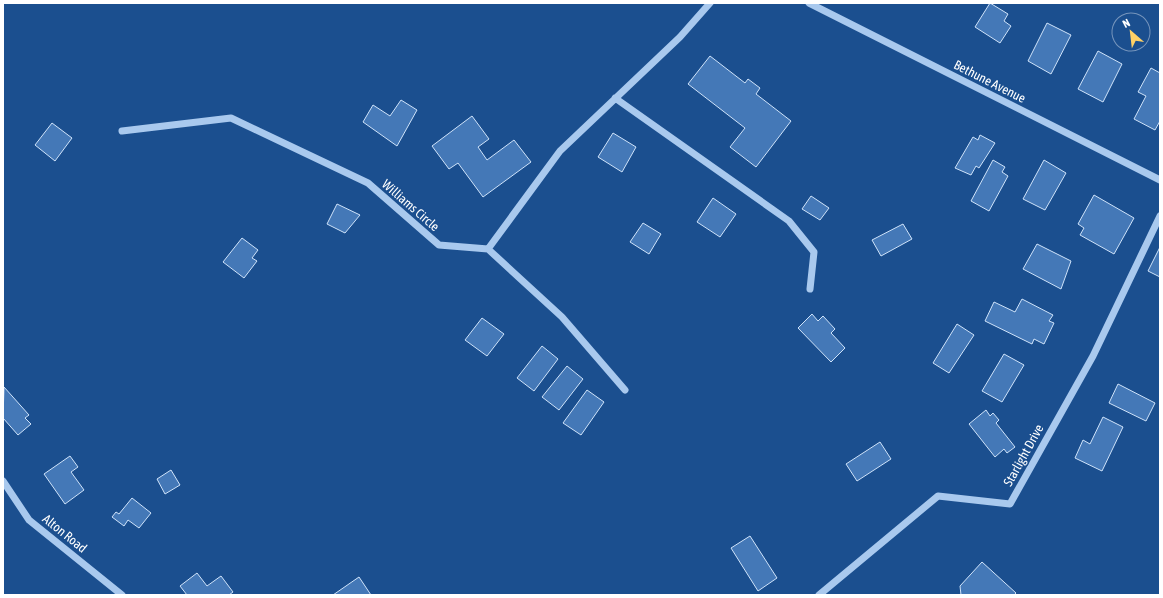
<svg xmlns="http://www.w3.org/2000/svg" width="1163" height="598" font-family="'Asap Condensed',sans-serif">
	<rect width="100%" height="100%" fill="#1b4f8f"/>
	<path fill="#4478b7" stroke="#cfe3fa" d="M990,3l18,11 -4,7 7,5 -11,17 -25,-16z
		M1047,23l24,12 -20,39 -23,-13z
		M1098,51l24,13 -19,38 -25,-13z
		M710,56l35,27 3,-4 12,9 -4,6 35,27 -35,46 -26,-20 15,-19 -57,-44z
		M1151,68l9,5v48l-5,9 -21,-11 12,-23 -8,-4z
		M401,100l16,10 -20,36 -34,-24 10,-17 17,11z
		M472,116l17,23 -11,8 9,13 27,-20 17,22 -48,35 -25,-34 -9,6 -17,-23z
		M52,123l20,15 -17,23 -20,-16z
		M613,133l23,14 -14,25 -24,-15z
		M980,135l15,8 -16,25 -3,-2 -5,9 -16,-7 18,-31 5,3z
		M993,160l12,7 -3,5 6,4 -19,35 -18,-10z
		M1044,160l22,13 -21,37 -22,-11z
		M1094,195l40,23 -20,36 -34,-19 4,-7 -6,-4z
		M811,196l18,12 -9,12 -18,-11z
		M713,198l23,16 -16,23 -23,-15z
		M337,204l23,11 -15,18 -18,-9z
		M643,223l18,11 -12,20 -19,-12z
		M903,224l9,15 -31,17 -9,-16z
		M242,238l16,12 -6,8 5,3 -13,17 -21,-16z
		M1037,244l34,17 -10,28 -38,-20z
		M1160,247v30l-12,-6z
		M1022,299l31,16 -4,6 5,2 -10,21 -10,-5 -2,5 -47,-23 9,-19 21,10z
		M812,314l6,7 5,-5 12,13 -4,4 14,15 -14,14 -33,-34z
		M482,318l22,16 -17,22 -22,-16z
		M957,324l17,11 -25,38 -16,-10z
		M542,346l16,13 -24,32 -17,-13z
		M1004,354l20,11 -22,37 -20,-11z
		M567,366l16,13 -24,31 -17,-13z
		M1118,384l37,19 -9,18 -37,-18z
		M4,387l25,28 -4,3 6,6 -13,11 -15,-17z
		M587,390l17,12 -23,33 -18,-12z
		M986,410l4,6 3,-3 6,7 -3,3 19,24 -8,6 -3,-4 -9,8 -26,-33z
		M1103,417l20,10 -21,44 -27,-13 8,-18 7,4z
		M880,442l11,17 -34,22 -11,-17z
		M70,456l8,11 -7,5 13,18 -19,14 -21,-30z
		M171,470l9,15 -15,9 -8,-15z
		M132,498l19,15 -12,15 -11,-8 -4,6 -12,-9 4,-5 3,2z
		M750,536l27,42 -19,13 -27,-43z
		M982,562l34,31 -2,2h-53l-1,-9z
		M197,573l10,13 14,-10 12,16 -4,3h-42l-7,-9z
		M359,577l12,18h-38z"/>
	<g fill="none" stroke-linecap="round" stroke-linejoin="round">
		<path stroke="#a9c9ee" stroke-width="7" d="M809,3l351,177
			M615,98l174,123 25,31 -4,37
			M122,131l109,-13 137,65 71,62 49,4 72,-98 120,-114 30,-34
			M488,249l74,68 63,73
			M3,481l26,39 93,75
			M819,595l119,-99 72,8 83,-148 67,-140"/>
	</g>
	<g text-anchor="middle" stroke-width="3" stroke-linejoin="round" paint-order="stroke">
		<g font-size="13" fill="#fff" stroke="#1b4f8f">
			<text transform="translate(990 81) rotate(27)" y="5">Bethune Avenue</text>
			<text transform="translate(411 205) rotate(41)" y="5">Williams Circle</text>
			<text transform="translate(1023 455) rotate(-61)" y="5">Starlight Drive</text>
			<text transform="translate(65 533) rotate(39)" y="5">Alton Road</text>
		</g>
	</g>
	<rect width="1163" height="598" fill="none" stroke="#ffffff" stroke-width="8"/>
	<g transform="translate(1131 32) rotate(332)"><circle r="19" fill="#1b4f8f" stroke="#7695bc"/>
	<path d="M0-3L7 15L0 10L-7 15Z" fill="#ffd166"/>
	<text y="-6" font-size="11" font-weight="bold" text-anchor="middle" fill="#ffffff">N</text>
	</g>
</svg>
